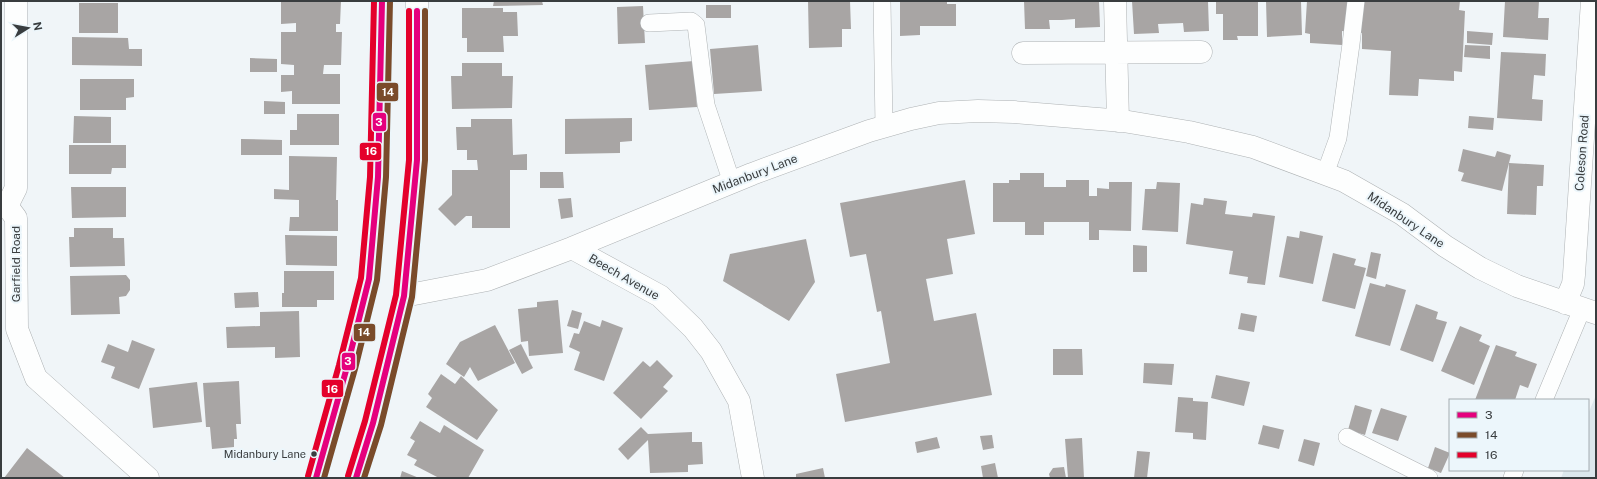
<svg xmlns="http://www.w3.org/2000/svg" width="1597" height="479" font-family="'Public Sans',sans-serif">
	<rect width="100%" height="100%" fill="#f0f5f8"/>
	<path fill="#dce7ec" d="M1596,395v83h-35l3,-8h24v-56z"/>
	<path fill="#a8a5a4" d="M281,1h60l-1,23h-4v8h6l-1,33h-17l-1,9h17v30h-48v-13l-11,1v-17h13v-10l-13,-1v-32h15v-9l-15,1z
		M494,1h48l1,4 -50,1z
		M808,1h42l1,28h-9v18l-33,1z
		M900,1h47v3h9v22h-36v9l-20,1z
		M1024,1h75l1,26 -25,1v-9l-13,1h-13l1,9h-25z
		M1132,1h76l1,30 -25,1 -1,-9 -25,1 1,9 -25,1z
		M1216,1h42v35h-21l1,4h-15v-26h-7z
		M1266,1h35l1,34 -35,2z
		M1307,1h153l-1,9 6,1 -3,61 -8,-1v10l-35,-2 -1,17 -29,-1 2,-44 -29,-2v-16l-20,-2v14l-32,-2v-9l-5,-1z
		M1505,1h34l-1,17h11l-1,22 -45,-3z
		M79,3h39v30h-39z
		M706,5h25v13h-25z
		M643,6l2,37 -27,1 -1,-37z
		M462,8h41v4h14l1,24h-15l1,16h-37v-14h-5z
		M1467,31l26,2 -1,12 -25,-2z
		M72,37l56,1 1,11h13v17l-70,-1z
		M758,45l4,46 -48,3 -4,-45z
		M1465,45l25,1v13l-26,-2z
		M1501,52l45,2 -1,22 -11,-1 -2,24 11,1 -1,21 -45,-3z
		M250,58l27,1v13h-27z
		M694,61l3,46 -48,3 -4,-45z
		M462,63h40v13h11l-1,32 -60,1 -1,-33h11z
		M80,79h54v18l-8,1v12h-46z
		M264,101l21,1v12h-21z
		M297,114h42v31h-49v-15h7z
		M74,116l37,1v26h-38z
		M1469,116l25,2 -1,12 -25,-2z
		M632,118v23l-12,1v11l-55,1v-35z
		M471,119h41l1,36 14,-1v16h-17v58h-38v-12h-6l-11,10 -17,-17 14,-14v-25h26l-1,-10h-10v-10h-10l-1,-23h15z
		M241,139l41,1v15h-41z
		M69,145h57v23h-14l-1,6h-42z
		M1463,149l32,8 2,-6 14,4 -9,36 -41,-10 3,-8 -6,-2z
		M289,156l48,1 -1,43h2v31h-49l1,-14h9v-17l-25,-1v-10l15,1z
		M1509,163l35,2 -1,21h-6l-1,29 -29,-1z
		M540,172h23l1,16h-24z
		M1020,173h24v14h22v-7h23v16h8v-8l12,1v-7h23l-1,49 -32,-1v10h-10v-18h-45v13h-19v-13h-32v-39h16v-3h11z
		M965,180l10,54 -28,5 6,35 -27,5 8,42 42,-8 16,82 -147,27 -9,-48 54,-11 -9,-52 -4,1 -11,-58 -16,3 -10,-54z
		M1157,182l23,1 -2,49 -36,-2 3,-41h11z
		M71,187h55v30l-54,1z
		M571,198l2,19 -12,2 -3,-20z
		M1204,198l23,3 -2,13 27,3 1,-4 22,3 -10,69 -18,-2 1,-6 -19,-3 4,-23 -47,-7 5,-41 12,2z
		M74,228h39v10h11l1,28 -55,1 -1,-30h5z
		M1300,231l23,5 -10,48 -34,-7 8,-41 12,2z
		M285,235l52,1v30l-51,-1z
		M806,239l9,43 -26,39 -66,-40 7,-27z
		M1133,245l14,1v26h-14z
		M1371,252l10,2 -5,25 -10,-3z
		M1333,253l23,6 -2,6 12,3 -11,41 -33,-8z
		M284,271h50v29h-17v7h-35v-14h2z
		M126,275l4,5v10l-4,6 -7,1 1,17 -49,1 -1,-39z
		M1370,283l15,4 1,-3 20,6 -16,56 -35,-10z
		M258,292l1,15 -24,1 -1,-15z
		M558,300l5,53 -34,3 -1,-15 -7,1 -3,-33 19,-2v-5z
		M1416,304l22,8 -2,7 11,3 -14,40 -33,-12z
		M572,310l10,3 -4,16 -11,-3z
		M299,311l1,46 -25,1v-11l-48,1 -1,-21 34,-1v-14z
		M1241,313l16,3 -3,16 -16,-3z
		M602,320l21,8 -19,53 -30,-11 6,-18 -11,-5 5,-14 5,1 5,-13 16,6z
		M495,325l20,38 -37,18 -8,-14 -6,10 -18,-13 14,-22z
		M1460,326l22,9 -3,6 11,5 -16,39 -33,-14z
		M132,340l23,9 -16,40 -28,-11 4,-11 -14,-5 7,-18 20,8z
		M521,344l12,24 -11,6 -13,-24z
		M1496,345l21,7 -2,4 22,8 -9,24 -8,-3 -5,15h-40z
		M1053,349h29l1,26h-30z
		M657,360l16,16 -10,11 5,4 -27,28 -28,-26 30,-32 7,6z
		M1144,363l30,1 -2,21 -29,-2z
		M441,374l14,10 6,-8 37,34 -21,30 -51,-33 6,-9 -4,-4z
		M1216,375l34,7 -6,24 -33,-8z
		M239,381l2,43h-5l1,15h-3v8l-22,2 -2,-22h-4l-3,-44z
		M197,382l5,40 -49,6 -4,-40z
		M1178,397l15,1v3l15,1 -2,38 -13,-1v-6l-18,-1z
		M1355,405l17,5 -7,25 -17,-5z
		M1381,408l26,8 -9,25 -26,-8z
		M420,421l20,12 4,-8 40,25 -16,28h-29l-25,-13 3,-5 -10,-5 8,-14 -5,-3z
		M1263,425l21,5 -5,19 -21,-5z
		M641,427l7,7 44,-2v10h10l1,22 -15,1v7l-38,1 -2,-33 -20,20 -10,-11z
		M992,435l2,13 -11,2 -3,-14z
		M937,437l3,11 -23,5 -2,-11z
		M1082,438l2,40h-16l-3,-39z
		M1304,439l16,4 -6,23 -16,-5z
		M1435,447l15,6 -9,20 -13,-5z
		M27,448l38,30h-61z
		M1137,451l13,1 -3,26h-13z
		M995,463l3,15h-15l-2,-12z
		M1064,467l2,11h-16l-1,-4 4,-6z
		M823,468l2,10h-29v-4z
		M402,471l17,7h-19z"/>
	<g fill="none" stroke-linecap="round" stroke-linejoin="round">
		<g stroke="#aeb2b4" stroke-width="18">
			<path id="service" d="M882,1l2,126
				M649,23l42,-2 5,4 10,80 26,78
				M1325,174l13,-36 13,-94 5,-43
				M1544,400l38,-91
				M1347,437l82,41
				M1512,478l3,-8"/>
		</g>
		<g stroke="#aeb2b4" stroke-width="23">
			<path id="minor" d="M1115,1l3,120
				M1023,53l178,-1
				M7,206l9,12 1,111 19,49 112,100
				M7,206l9,-18v-187
				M572,248l88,48 33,32 18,23 28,50 14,77
				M404,296l83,-16 85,-32 180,-74 117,-43 42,-12 28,-6 39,-2 36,1 109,9 66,11 64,15 91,34 58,33 43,32 35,22 37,18 79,27
				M1565,303l8,-19 1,-9 18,-274"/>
		</g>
		<g stroke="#aeb2b4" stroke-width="23">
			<path id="primary" d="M316,478l31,-111 22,-88 9,-102 4,-176
				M356,478l17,-55 31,-127 13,-136v-159"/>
		</g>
		<use href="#service" stroke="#fdfefe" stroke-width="17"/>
		<use href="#minor" stroke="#fdfefe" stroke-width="22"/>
		<use href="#primary" stroke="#fdfefe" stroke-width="22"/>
		<g stroke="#ecf6fb" stroke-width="9">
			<path id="bus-1" d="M316,478l31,-111 22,-88 9,-102 4,-176
				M356,478l17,-55 31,-127 13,-136v-149"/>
		</g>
		<g stroke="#ecf6fb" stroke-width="9">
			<path id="bus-2" d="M324,478l31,-109 22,-89 9,-103 4,-176
				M364,478l17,-53 31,-128 13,-137v-149"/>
		</g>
		<g stroke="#ecf6fb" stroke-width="9">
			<path id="bus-3" d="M308,476l31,-111 22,-87 9,-101 4,-176
				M348,476l17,-55 31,-126 13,-135v-149"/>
		</g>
		<use href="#bus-1" stroke="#e5007d" stroke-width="6"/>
		<use href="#bus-2" stroke="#7a4b2a" stroke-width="6"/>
		<use href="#bus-3" stroke="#e4002b" stroke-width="6"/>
	</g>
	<circle fill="#393d3f" stroke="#ecf6fb" stroke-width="1.5" cx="314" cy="454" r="3.5"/>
	<g text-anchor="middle" stroke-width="4" stroke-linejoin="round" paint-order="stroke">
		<g font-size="11" fill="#393d3f" stroke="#ecf6fb" text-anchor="end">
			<text x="306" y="458">Midanbury Lane</text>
		</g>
		<g font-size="12" fill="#393d3f" stroke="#ecf6fb">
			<text transform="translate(1582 153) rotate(-86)" y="4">Coleson Road</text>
			<text transform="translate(755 174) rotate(-21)" y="4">Midanbury Lane</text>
			<text transform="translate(1406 220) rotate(34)" y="4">Midanbury Lane</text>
			<text transform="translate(16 264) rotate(-90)" y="4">Garfield Road</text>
			<text transform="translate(624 277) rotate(30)" y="4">Beech Avenue</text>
		</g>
	</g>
	<g stroke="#ecf6fb" stroke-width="1.5">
		<rect x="376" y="82" width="23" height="20" rx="4" fill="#7a4b2a"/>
		<rect x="372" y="112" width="15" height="20" rx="4" fill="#e5007d"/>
		<rect x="359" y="142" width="23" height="19" rx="4" fill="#e4002b"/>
		<rect x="353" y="323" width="23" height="19" rx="4" fill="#7a4b2a"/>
		<rect x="341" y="352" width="15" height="19" rx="4" fill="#e5007d"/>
		<rect x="321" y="379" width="23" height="19" rx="4" fill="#e4002b"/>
	</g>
	<g font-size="11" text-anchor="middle" font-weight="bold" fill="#fff">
		<text x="388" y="96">14</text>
		<text x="379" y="126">3</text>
		<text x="371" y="155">16</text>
		<text x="364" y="336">14</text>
		<text x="348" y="365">3</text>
		<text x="332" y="393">16</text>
	</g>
	<rect width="1597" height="479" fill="none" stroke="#393d3f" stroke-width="4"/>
	<rect x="1449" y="399" width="140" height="72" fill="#ecf6fb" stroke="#a4acb0"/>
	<rect x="1457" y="412" width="20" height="6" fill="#e5007d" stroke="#a4acb0"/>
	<text x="1485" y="419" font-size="12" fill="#393d3f">3</text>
	<rect x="1457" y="432" width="20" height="6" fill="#7a4b2a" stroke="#a4acb0"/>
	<text x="1485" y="439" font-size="12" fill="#393d3f">14</text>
	<rect x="1457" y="452" width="20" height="6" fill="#e4002b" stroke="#a4acb0"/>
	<text x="1485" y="459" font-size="12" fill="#393d3f">16</text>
	<g transform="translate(28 28) rotate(79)" stroke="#ecf6fb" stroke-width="3" paint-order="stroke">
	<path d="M0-3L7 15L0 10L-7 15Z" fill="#393d3f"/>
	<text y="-6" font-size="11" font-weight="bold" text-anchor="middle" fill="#393d3f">N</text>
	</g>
</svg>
